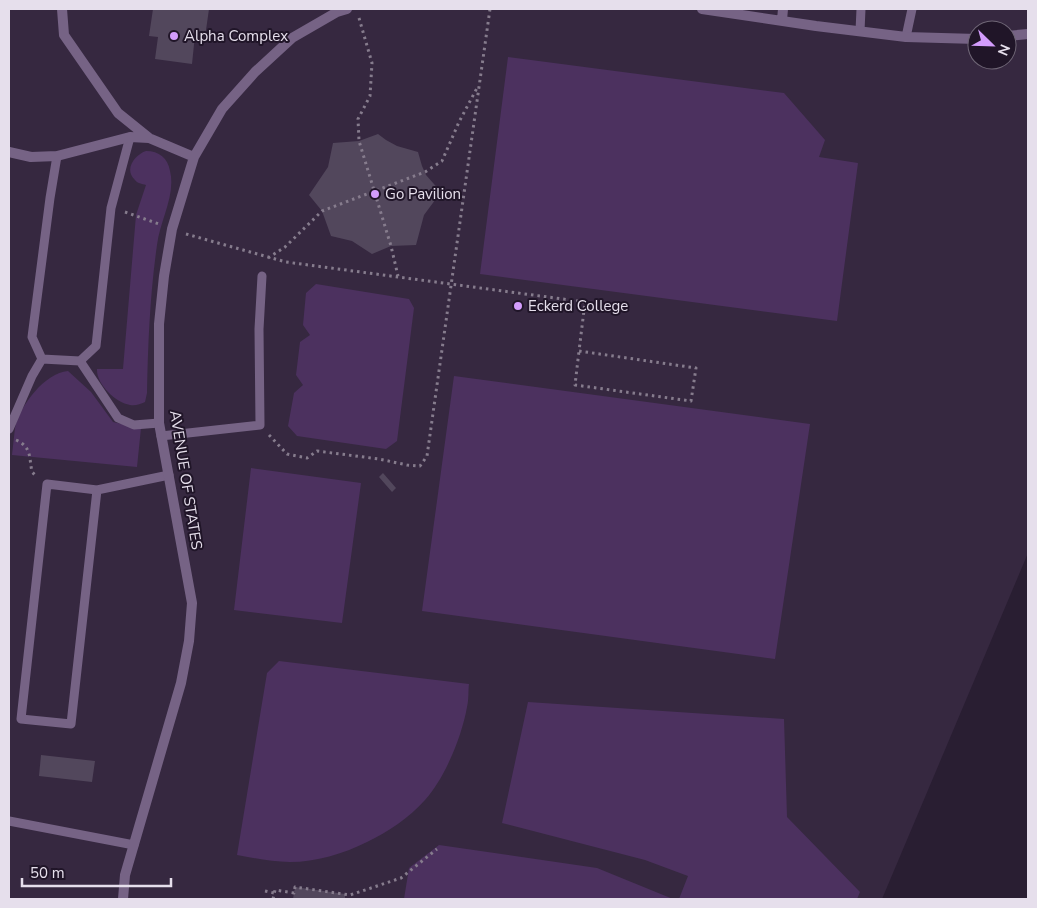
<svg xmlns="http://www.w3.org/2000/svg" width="1037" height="908" font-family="'Nunito Sans',sans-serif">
	<rect width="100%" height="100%" fill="#291e32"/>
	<path fill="#362840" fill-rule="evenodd" d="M9,9h1019v544l-146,346h-873zM977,30h30v30h-30z"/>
	<path fill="#4c315f" d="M508,57l276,36 41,47 -6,17 39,6 -21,158 -357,-47z
		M146,151c13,0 22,7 24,20 6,24 -10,49 -13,74 -7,49 -9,98 -10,148l-2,9c-5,2 -9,4 -15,3 -14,-2 -34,-21 -33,-36h26l13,-154 10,-30c-4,-1 -9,-2 -11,-5 -12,-11 1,-26 11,-29z
		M316,284l93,15 5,9 -17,133 -11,8 -89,-13 -9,-10 6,-33 9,-8 -7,-10 4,-33 10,-7 -7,-10 3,-32z
		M68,371l23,21 22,30 28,6 -4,39 -125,-12c1,-9 2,-18 3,-27 5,-23 30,-55 53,-57z
		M454,376l356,48 -35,235 -353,-48z
		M251,468l110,15 -19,140 -108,-13z
		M279,661l190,23c-1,7 0,15 -2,23 -5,29 -22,71 -42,93 -16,18 -37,32 -58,42 -24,12 -51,20 -77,20 -18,0 -36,-4 -53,-7l30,-182z
		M528,702l256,17 3,98 73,75 -3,7h-178l9,-23 -43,-16 -143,-37z
		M439,845l158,23 76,31h-269l5,-31z"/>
	<path fill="#52475c" d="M153,9h56l-4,28 -10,-2 -3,29 -37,-5 3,-22 -9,-1z
		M378,134l8,6 11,6 21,6 4,14 4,9 15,17 -17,23 -8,30 -25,1 -19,8 -20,-13 -21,-5 -9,-25 -13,-16 19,-28 5,-24 26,-2z
		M383,473l13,15 -4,4 -13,-15z
		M41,755l54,6 -3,21 -53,-6z
		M295,887l50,7v5h-52z"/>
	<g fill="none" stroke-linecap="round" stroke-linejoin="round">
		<path stroke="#867c8d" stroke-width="3" stroke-dasharray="2.5 4" stroke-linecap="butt" d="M359,18l13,45 -2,33 -12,23 1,22 32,105 7,30
			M125,212l34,12
			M186,234l100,28 299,40 -6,49 117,17 -5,33 -116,-16 4,-34
			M268,258l17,-11 37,-36 103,-39 17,-11 17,-39 18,-34
			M269,435l18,19 20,4 10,-7 62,8 28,6 13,1 7,-10 63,-447
			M16,440c16,7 13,18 16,32l5,5
			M265,891l9,2
			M273,899l2,-9 19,3 1,-6 55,8 51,-17 36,-29"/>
		<path stroke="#766385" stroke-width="9" d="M860,31l1,-22
			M906,37l6,-28
			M42,359l-10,-22 18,-139 7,-42
			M80,361l16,-15 15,-138 19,-71
			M9,429l23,-53 10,-17 38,2 38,57 16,7 25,-2
			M161,436l99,-11 -1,-96 3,-53
			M97,490l-50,-6 -26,235 50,5 26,-234 72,-15
			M9,821l125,24"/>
		<path stroke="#766385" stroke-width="10" d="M62,9l2,26 54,78 31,25 45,19
			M702,9l114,17 90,11 71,2
			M782,20l1,-11
			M1007,36l21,-2
			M9,152l22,5 26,-1 73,-19 19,1
			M123,899l2,-24 56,-192 8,-42 3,-38 -33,-180v-99l5,-48 8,-47 22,-72 28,-48 33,-37 37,-34 45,-26 10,-3"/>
	</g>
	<g fill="#d39cfc" stroke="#201528" stroke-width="2">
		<circle cx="174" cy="36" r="5"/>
		<circle cx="375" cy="194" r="5"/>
		<circle cx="518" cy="306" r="5"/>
	</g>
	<g text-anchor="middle" stroke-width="4" stroke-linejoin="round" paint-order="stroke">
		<g font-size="15" fill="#e6dfec" stroke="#201528" text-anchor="start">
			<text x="184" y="41">Alpha Complex</text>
			<text x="385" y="199">Go Pavilion</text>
			<text x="528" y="311">Eckerd College</text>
		</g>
		<g font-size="15" fill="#e6dfec" stroke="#201528">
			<text transform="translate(186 480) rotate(81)" y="5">AVENUE OF STATES</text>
		</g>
	</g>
	<rect width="1037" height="908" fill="none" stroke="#e6dfec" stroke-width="20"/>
	<g transform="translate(992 45) rotate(113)"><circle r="24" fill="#201528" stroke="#6f6676"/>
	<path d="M0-4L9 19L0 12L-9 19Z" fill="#d39cfc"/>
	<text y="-8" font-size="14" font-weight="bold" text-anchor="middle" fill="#e6dfec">N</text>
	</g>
	<path d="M22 878v8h149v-8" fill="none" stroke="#e6dfec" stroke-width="2.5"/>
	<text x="30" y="878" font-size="15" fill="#e6dfec" stroke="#201528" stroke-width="4" paint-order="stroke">50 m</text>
</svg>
